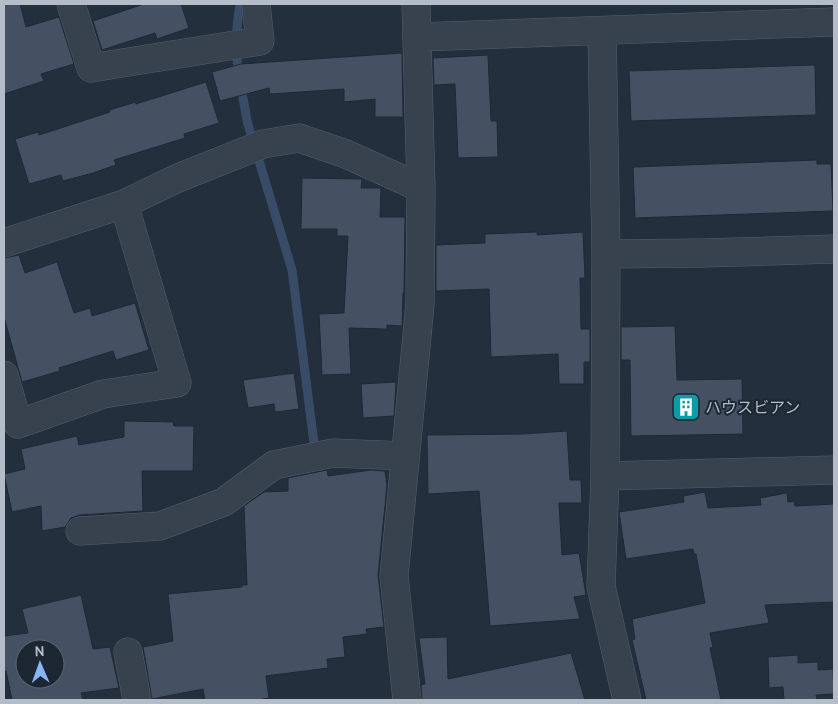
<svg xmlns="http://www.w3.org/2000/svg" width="838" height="704" font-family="Cabin,'Noto Sans JP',sans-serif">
	<rect width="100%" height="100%" fill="#242f3e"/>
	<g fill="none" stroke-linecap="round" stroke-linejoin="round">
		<path stroke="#394c67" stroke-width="9" d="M240,4c-3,18 -5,36 -3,55 2,21 7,42 10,62l45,149 23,181"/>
	</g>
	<path fill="#455162" stroke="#1f2835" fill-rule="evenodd" d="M4,4h16l6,23 33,-10 15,47 -33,10 3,7 -40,13z
		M144,4h37l8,24 -32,11 -2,-6 -53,17 -9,-29z
		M402,53l1,64h-28v-18l-31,3v-13l-74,5 -1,-6 -49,13 -8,-29 29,-8z
		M488,55l3,66h6l1,36 -40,1 -3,-74 -21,1 -1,-27z
		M815,65l1,50 -185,6 -2,-50z
		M206,82l13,41 -35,11 1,4 -71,22 2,5 -23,8 -30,8 -2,-6 -32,9 -14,-45 23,-7 1,3 71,-23 -1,-2 27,-8v2z
		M817,160v4h14l2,47 -198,7 -2,-51z
		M302,178l60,1 -1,9h20l-1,29h25l-1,76h-1l-1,33 -15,-1v4l-38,-1 2,46 -29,1 -3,-61 25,-1 4,-77h-11v-7h-36z
		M537,232v3l46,-3 2,46h-5l1,51h9v33h-6v22h-25l-1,-30 -67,3 -2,-68 -53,2v-46l49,-2v-9z
		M19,255l6,18 32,-11 17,51 16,-5 2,8 43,-13 14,47 -33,10 -3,-9 -54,17 1,3 -38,11 -18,-65v-59z
		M675,326l2,54 65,-1 1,55 -112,2 -1,-76h-9v-33z
		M294,373l5,36 -24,3 -1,-8 -26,4 -5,-28z
		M396,382l-2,34 -31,2 -2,-34z
		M124,421l49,1 1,4h20l-1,45h-51l1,40 -64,4 -8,3 -6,9 -23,4 -1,-25 -29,6 -8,-38 21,-5 -4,-20 56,-13 2,9 45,-8z
		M567,431l3,49h11l1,23h-23l3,52 17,-2 7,42 -12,2 6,22 -90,7 -11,-135 -51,3 -1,-59 96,-1z
		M327,470l1,6 43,-6 14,1 2,14 -9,90 6,52 -18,2 1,5 -24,3 2,20 -18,2 1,9 -62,8 3,22 -12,2h-52l-2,-11 -51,10 -9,-52 30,-6 -5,-47 74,-7v-2h5l-3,-79 20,-14 24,-1v-13z
		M705,492l3,16 53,-3 -1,-7 27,-5 1,9 6,-1 1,5 39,-2v98l-69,3 4,18 -59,10 3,14 -3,1 11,52h-75l-14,-60 3,-1 -3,-20 73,-16 -9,-49h-2l-1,-5 -67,10 -7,-47 65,-10 -1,-6z
		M81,595l12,54 17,-2 9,41 -38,5 2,7h-71l-6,-29h-2v-35l24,-3 -6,-24zM25,649h30v30h-30z
		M447,637l1,42 123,-26 14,47h-163l-1,-15 4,-1 -6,-46z
		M798,655v8l20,-1v8l15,-1 1,25 -18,1 1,5h-33l-1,-13 -14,1 -1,-31z"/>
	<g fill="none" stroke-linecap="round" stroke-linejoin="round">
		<g stroke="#565f6c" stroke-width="29">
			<path id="street" d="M71,4l20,64 169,-27 -4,-37
				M602,31l4,223 -1,222 229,-6
				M417,37l417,-15
				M4,243l120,-39 54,-26 85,-34 36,-6 47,16 75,34
				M606,254l97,-1 131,-4
				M4,375l14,49 85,-30 74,-11 -53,-179
				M605,476l-4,110 26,114
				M80,531l80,-5 64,-24 50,-37 59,-12 72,3
				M128,652l9,48
				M407,700l-13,-124 26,-272 1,-116 -5,-184"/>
		</g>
		<use href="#street" stroke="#38414e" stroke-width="28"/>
	</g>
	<defs>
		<g id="building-square" transform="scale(1.4375)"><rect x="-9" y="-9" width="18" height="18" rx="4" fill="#0f9aa8" stroke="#1d2633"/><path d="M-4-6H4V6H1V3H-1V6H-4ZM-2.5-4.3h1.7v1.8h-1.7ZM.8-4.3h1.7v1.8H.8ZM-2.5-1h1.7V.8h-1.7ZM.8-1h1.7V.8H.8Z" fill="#fff"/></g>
	</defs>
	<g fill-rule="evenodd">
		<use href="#building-square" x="686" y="407"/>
	</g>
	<g text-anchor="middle" stroke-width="4" stroke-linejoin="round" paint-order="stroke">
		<g font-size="16" fill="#b4bcc9" stroke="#1d2633" text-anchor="start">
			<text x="705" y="413">ハウスビアン</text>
		</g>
	</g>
	<rect width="838" height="704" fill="none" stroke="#b4bcc9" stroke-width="10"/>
	<g transform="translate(40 664) rotate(358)"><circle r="24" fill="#1d2633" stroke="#59626f"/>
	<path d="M0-4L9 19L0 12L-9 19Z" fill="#8ab4f8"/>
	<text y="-8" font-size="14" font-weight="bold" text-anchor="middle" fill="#b4bcc9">N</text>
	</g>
</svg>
